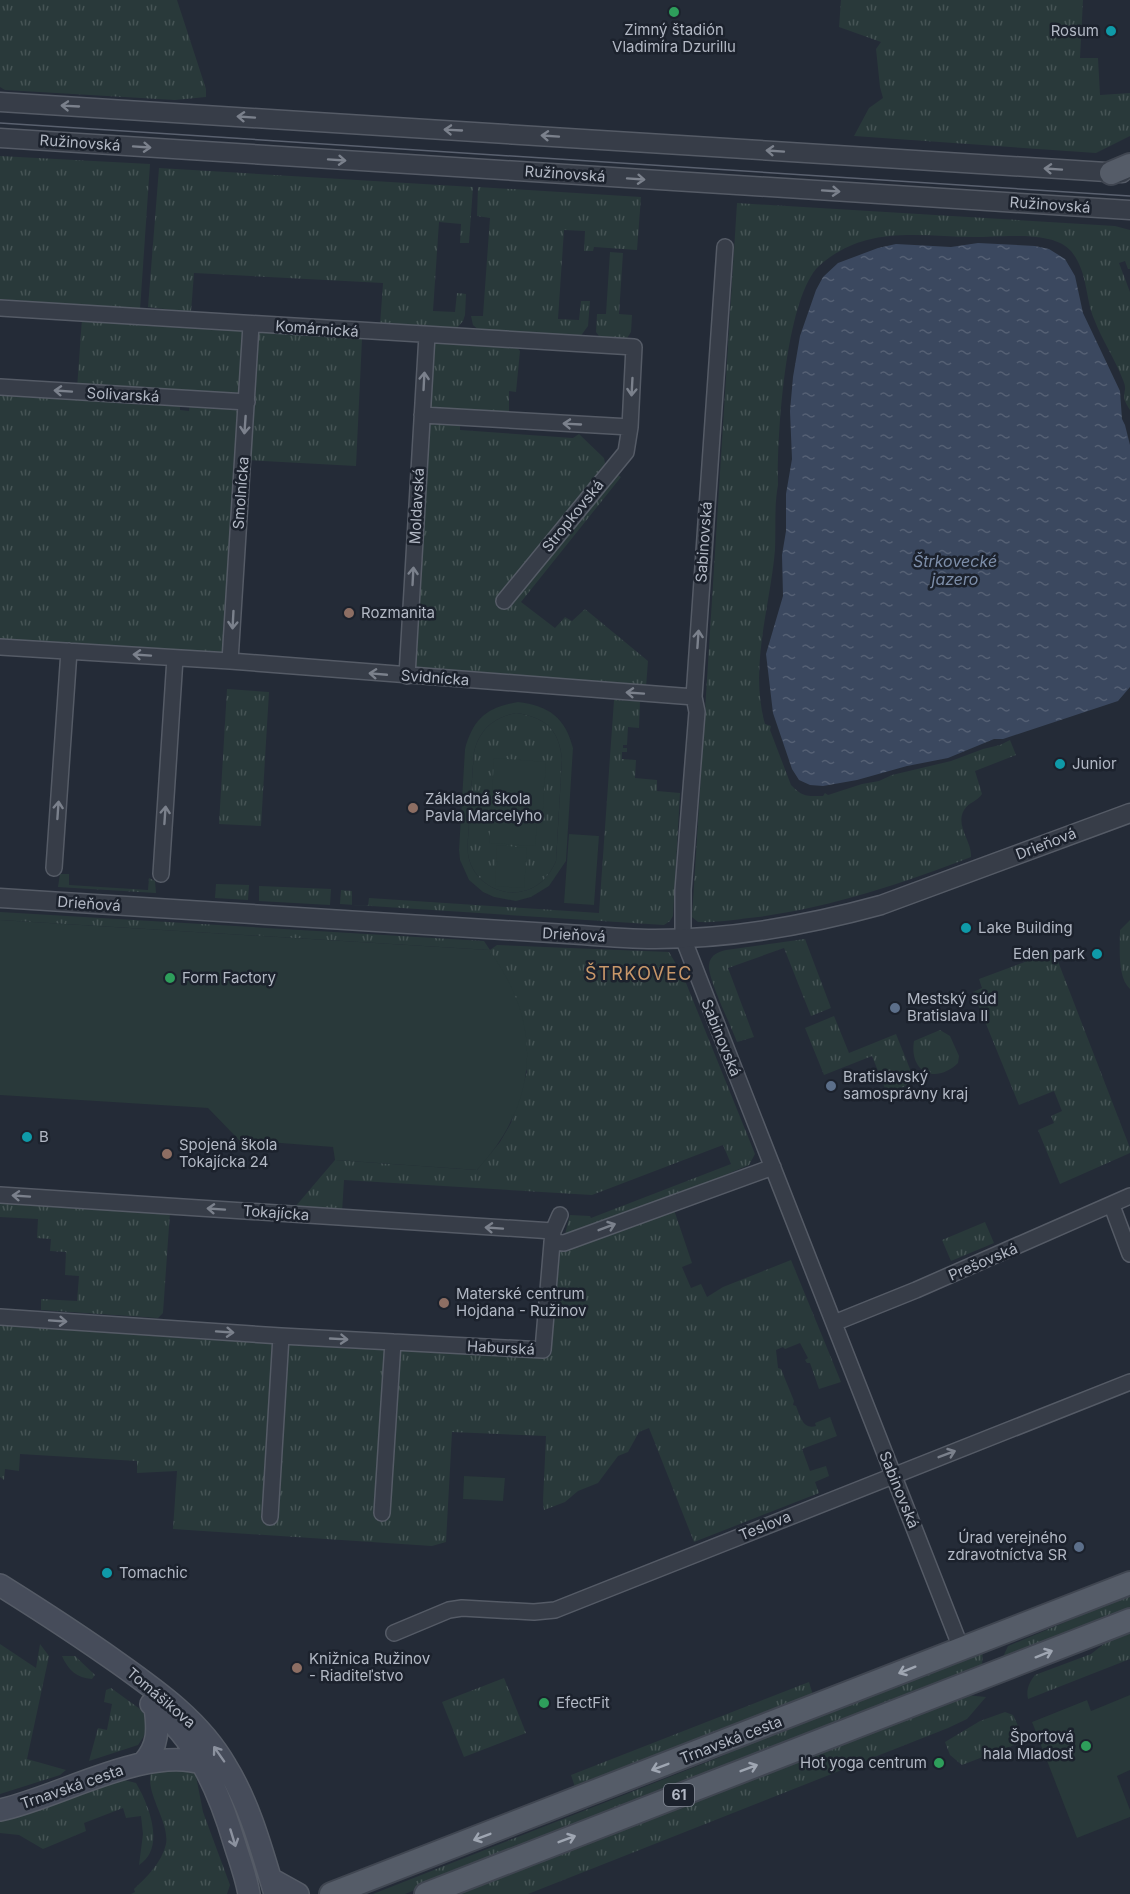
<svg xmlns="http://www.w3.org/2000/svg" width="1130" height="1894" font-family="Inter,sans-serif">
	<defs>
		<pattern id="grass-tufts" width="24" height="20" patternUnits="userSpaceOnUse" patternTransform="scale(1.5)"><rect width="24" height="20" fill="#29393a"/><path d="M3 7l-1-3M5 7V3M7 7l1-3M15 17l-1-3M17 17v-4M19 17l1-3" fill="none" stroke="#465455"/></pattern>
		<pattern id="water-ripples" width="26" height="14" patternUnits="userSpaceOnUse" patternTransform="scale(1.5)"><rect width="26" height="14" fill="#3b485f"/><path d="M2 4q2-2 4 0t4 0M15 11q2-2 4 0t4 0" fill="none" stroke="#556074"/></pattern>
	</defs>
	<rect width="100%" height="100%" fill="#242b37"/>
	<path fill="url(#grass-tufts)" d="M0,0h177l29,89v8l-31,3 -170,-10 -5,-3z
		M841,0h242l-3,58h18l2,37 30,-2v43l-34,17 -242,-17 15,-28 14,-10 -3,-11 -4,-38 5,-7 -42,-15z
		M0,156l150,8 -10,146 -140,-11z
		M159,168l314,19 -4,56h-9l1,-19 -22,-2 -6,89 22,1 2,-19 9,1 -1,21 -2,6 -7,8 -76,-3 3,-43 -189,-10 -3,39 -43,-5z
		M478,187l163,10 -4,53 -43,-3 -1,4h-9l1,-20 -21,-1 -6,89 21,1 2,-19h9l-2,25 -8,11 -99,-5 -8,-7 -2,-9h12l7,-98 -13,-2z
		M737,203l378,23 15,4v39h-2l-3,-8 -6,2 11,29v118c-2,-3 -5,-8 -6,-12 0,-8 3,-9 -1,-18 -8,-21 -21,-40 -29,-61 -9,-22 -6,-47 -23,-68 -17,-21 -71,-14 -96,-14 -35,0 -74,-6 -108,3 -17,4 -39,16 -51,29 -31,38 -39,166 -38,216 -4,21 -2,43 -3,65 -5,58 -26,117 -10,174l6,2 -1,4 21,55c12,12 14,11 32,11l2,-3 3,2 34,-11 17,-3 13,-6 59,-14 32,-12 17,-4 10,-5 6,15 -41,16 7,23c-4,7 -13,8 -18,16 -9,16 8,31 7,47 -70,27 -139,50 -213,60 -20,2 -40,6 -60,5l-6,-5z
		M610,252l13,1 -4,61 13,1 -1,17 -6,9 -23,-1 -6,-8 1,-18h9z
		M82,318l166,11 -4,71 -167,-11z
		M256,332l106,7 -6,127 -110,-6z
		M430,338l84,6 6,7 -4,41 -7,-1v27l-83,-5z
		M0,390h8v6l31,2 1,-6 76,5v6l31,2v-6l33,2v9l9,1 1,-9 44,3 6,5 -7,81 -7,157 -8,7 -218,-14z
		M424,419l36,2v9l113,8 6,-4 25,24 2,10 15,9 -100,125 34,26 10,-11 7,4 13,-12 63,52 -2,26 -236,-18z
		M227,689l42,3 -8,134 -42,-2z
		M614,700l26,1 -1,27 -11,-1 -1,18h-4v3h4v4h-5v7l14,1 -1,18 22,2v11l23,2 -7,123 -3,5 -6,4 -324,-21 1,-14 11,1v14l16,1 1,-8 230,15z
		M516,713c29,4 43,16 46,46l-6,102c-7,16 -18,28 -37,31 -22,3 -44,-11 -50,-33 -3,-12 0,-25 0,-37 2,-23 3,-46 5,-70 6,-23 19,-34 42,-39z
		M60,874h9v11l79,5 1,-12 6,3 1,12 -98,-6z
		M216,884l33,1 -1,15 -33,-2z
		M259,886l72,3 -1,16 -71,-4z
		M0,912l484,29 6,9 7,-5 172,7 15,26 71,176 -6,11 -79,33 22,65 -10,4 9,21 10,-4 6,13 16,-10 68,-27 50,122 -22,7 -9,-26h-3l-2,-3 3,-2 -8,-15 -15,6 -2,-2 -7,3 2,18 3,1 13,32 -1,4 3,1c4,10 7,24 20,20l-1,-3 15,-6 7,19 -35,13 8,22 16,-5 3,10 -14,6 4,11 -125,49 -45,-114 -10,4 -11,20 -10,4 -20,27 -20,8 -13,11 -21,8 -1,-9 3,-65 -94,-4 -6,110 -14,4 -259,-17 4,-58 -40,2v-12l-117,-7 -1,17 -14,-2 -1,11 -4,-3v-155l551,33 9,-102 10,-38 20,1 1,2 140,-54 -8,-19 -131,50 -248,-15 -2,32 -47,-5 40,-47 142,10 23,-28 11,-19 16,-51 -38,-122 -489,-30z
		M1130,920v69c-13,-12 -10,-42 -10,-59z
		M805,939l26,69 -20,8 -27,-68 -56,20 26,69 -17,5c-5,-14 -30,-65 -28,-77 1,-10 9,-13 17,-15z
		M1054,951l76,197v5l-70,31 -22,-54 16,-7 -3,-7 11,-5 -8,-20 -35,14 -46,-113 9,-4 -3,-9z
		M834,1016l15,37 47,-19 16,40c-2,13 -14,18 -26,17l-14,-35 -48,19 -19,-47z
		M940,1030l10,6 9,20 -1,7c-23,22 -49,9 -44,-22z
		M0,1202l170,10 -7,101 -5,5 -117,-8v-11l36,2 2,-25 -14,-1 1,-23 -16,-1 1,-12 -14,-1 1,-19 -38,-2z
		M985,1222l9,21 -43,18 -9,-21z
		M1130,1595v14l-128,50 6,-13z
		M1130,1633v26l-102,40c-2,-10 1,-16 7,-24l56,-21 14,-11z
		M0,1644l36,24 4,-24 9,12 -22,103 39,11 -6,5 -60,19z
		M983,1648l-1,19 -577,227h-32l347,-137 73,-34z
		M62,1656h13l20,19 -3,4c-15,-1 -24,-9 -30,-23z
		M504,1678l22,55 -62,24 -22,-55z
		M809,1682l4,13 -236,98 -6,-18z
		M111,1688l29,21 5,6 1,12 -2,9 -6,9 -49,16 9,-33 9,2 5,-26 -8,-2 2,-12z
		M965,1695l21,2 -19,22 -19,9 -420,166h-66l12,-7z
		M1005,1712l8,3 6,13 2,9 -7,8 -52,20 -12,-10 -5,-13 35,-21z
		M153,1768l40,3 3,5 7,36 27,73 -3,9h-96l4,-2 -1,-3c13,-12 28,-27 32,-45 4,-24 -25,-55 -13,-76z
		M113,1777l23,6c13,22 30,65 3,82l4,-31 -2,-18 -15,2 -3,-10 -39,15 2,8 -43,18 -24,-14 -19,-2v-13z"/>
	<path fill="#29393a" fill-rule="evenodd" d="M518,702c31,4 47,15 55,46l-7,113 -17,25 -18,11 -15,4 -22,-4 -11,-5 -14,-12 -9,-20 -1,-10 6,-101c8,-30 22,-42 53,-47zM516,713c29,4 43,16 46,46l-6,102c-7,16 -18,28 -37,31 -22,3 -44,-11 -50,-33 -3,-12 0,-25 0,-37 2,-23 3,-46 5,-70 6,-23 19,-34 42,-39z
		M494,758l52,4 -4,62 -51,-4z
		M491,821l46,4 -2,21 -46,-3z
		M569,834l30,2 -5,69 -30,-2z
		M497,845l30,3 -3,40 -29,-2z
		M0,920l489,30c55,75 50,152 -12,220l-142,-10 -2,-13 -94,-7 -31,-32 -208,-13z
		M464,1476l41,2 -2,23 -40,-2z
		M1130,1695v75l-13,6 13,34v7l-53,21 -45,-116 55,-22 4,11z"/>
	<path fill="url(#water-ripples)" d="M978,243l57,3 14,3 16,10 10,17 8,37 37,78 2,28 3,6 5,20v242l-12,14 -115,38h-9l-46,19 -41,8 -50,14 -34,6 -13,-1 -11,-5 -7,-11 -19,-56 -7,-59 17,-58 -1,-41 4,-24v-37l6,-35 -2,-48 3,-34 7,-41 16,-46 7,-13 15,-14 40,-15 18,-4 55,3z"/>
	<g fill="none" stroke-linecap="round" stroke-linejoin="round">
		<g stroke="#555b66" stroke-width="18">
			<path id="minor" d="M725,247l-31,450 3,15 -14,178v48l278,710
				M0,308l634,39 -4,80 -4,25 -122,149
				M0,387l247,15
				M422,415l208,12
				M0,647l230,14 464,36
				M230,661l21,-336
				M407,676l20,-341
				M54,868l15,-217
				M161,874l14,-216
				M0,1195l553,36
				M1112,1206l18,48
				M552,1242l12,1 209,-76
				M0,1317l281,19 262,14 10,-119 7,-16
				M834,1323l82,-33 214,-94
				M382,1513l11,-171
				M270,1517l11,-181
				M394,1633l55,-23 13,-2 72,4 21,-2 575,-228"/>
		</g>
		<g stroke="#555b66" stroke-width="21">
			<path id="tertiary" d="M0,102l1122,71
				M0,138l1130,72
				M0,898l582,37c24,2 49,4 73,4 77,0 153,-14 226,-34l249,-92"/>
		</g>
		<g stroke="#555b66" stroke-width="24">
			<path id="secondary" d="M0,1585c40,25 80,51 118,78 41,29 83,59 108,103 24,39 36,85 49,128
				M151,1704c46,35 68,87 84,141 5,16 11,32 14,49
				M143,1763c16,-17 15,-34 12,-56
				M0,1810c58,-12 148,-66 204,-46
				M271,1879l27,15"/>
		</g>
		<g stroke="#404651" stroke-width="26">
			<path id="primary" d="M1111,173l19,-8
				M331,1894l799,-311
				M426,1894l704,-274"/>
		</g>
		<use href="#minor" stroke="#373d48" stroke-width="15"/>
		<use href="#tertiary" stroke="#373d48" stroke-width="18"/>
		<use href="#secondary" stroke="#464c5a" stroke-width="21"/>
		<use href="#primary" stroke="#555c68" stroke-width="22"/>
		<path stroke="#5a616f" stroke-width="1.5" d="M0,123l1130,73"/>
	</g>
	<defs><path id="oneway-shaft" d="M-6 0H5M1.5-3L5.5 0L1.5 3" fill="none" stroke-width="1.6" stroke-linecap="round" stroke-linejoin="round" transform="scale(1.5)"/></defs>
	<g stroke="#7b818c">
		<use href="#oneway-shaft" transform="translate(70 106) rotate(-177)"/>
		<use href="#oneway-shaft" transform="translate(246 117) rotate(-176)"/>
		<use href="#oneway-shaft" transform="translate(453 130) rotate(-177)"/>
		<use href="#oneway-shaft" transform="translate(550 136) rotate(-176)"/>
		<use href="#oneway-shaft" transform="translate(142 147) rotate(4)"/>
		<use href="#oneway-shaft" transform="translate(775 151) rotate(-176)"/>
		<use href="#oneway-shaft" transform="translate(337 160) rotate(4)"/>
		<use href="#oneway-shaft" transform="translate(1053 169) rotate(-176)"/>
		<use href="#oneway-shaft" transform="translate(636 179) rotate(4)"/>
		<use href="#oneway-shaft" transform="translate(831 191) rotate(4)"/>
		<use href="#oneway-shaft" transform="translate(424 381) rotate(-87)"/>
		<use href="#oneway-shaft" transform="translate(632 387) rotate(93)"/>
		<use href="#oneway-shaft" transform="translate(63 391) rotate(-176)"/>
		<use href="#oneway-shaft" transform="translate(572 424) rotate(-177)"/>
		<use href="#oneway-shaft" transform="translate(245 425) rotate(94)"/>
		<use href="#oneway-shaft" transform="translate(413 576) rotate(-87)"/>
		<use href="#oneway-shaft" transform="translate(233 620) rotate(93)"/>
		<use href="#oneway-shaft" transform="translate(698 639) rotate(-86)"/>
		<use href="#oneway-shaft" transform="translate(142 655) rotate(-176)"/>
		<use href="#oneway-shaft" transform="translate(378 674) rotate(-175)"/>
		<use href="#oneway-shaft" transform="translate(635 693) rotate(-176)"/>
		<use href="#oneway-shaft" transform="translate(58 810) rotate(-86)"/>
		<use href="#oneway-shaft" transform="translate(165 815) rotate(-86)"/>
		<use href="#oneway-shaft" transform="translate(21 1196) rotate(-176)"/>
		<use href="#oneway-shaft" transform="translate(216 1209) rotate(-176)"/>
		<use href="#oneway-shaft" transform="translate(607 1227) rotate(-21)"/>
		<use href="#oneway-shaft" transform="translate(494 1228) rotate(-176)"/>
		<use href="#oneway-shaft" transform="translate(58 1321) rotate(4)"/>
		<use href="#oneway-shaft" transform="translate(225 1332) rotate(4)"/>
		<use href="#oneway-shaft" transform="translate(339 1339) rotate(3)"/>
		<use href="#oneway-shaft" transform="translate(947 1454) rotate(-21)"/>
	</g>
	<g stroke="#9fa6b2">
		<use href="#oneway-shaft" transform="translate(1044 1654) rotate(-22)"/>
		<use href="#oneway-shaft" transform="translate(907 1670) rotate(158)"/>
		<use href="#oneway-shaft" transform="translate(660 1767) rotate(159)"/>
		<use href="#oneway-shaft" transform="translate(749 1768) rotate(-21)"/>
		<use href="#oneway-shaft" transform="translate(482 1837) rotate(159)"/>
		<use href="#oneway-shaft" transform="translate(567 1839) rotate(-21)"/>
	</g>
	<g stroke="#8c929f">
		<use href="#oneway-shaft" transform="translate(219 1754) rotate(-125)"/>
		<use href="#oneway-shaft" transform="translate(233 1838) rotate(73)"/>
	</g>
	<g fill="#2e9e5b" stroke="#1c222d" stroke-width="2">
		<circle cx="674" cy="12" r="6"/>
		<circle cx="170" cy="978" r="6"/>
		<circle cx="544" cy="1703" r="6"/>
		<circle cx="1086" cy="1746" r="6"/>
		<circle cx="939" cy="1763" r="6"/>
	</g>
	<g fill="#0f9aa8" stroke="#1c222d" stroke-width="2">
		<circle cx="1111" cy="31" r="6"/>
		<circle cx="1060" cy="764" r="6"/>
		<circle cx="966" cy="928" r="6"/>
		<circle cx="1097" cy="954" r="6"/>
		<circle cx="27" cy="1137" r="6"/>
		<circle cx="107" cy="1573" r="6"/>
	</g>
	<g fill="#8d6e63" stroke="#1c222d" stroke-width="2">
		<circle cx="349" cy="613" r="6"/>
		<circle cx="413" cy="808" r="6"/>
		<circle cx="167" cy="1154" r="6"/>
		<circle cx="444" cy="1303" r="6"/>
		<circle cx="297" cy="1668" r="6"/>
	</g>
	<g fill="#5c6f8a" stroke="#1c222d" stroke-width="2">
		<circle cx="895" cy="1008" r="6"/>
		<circle cx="831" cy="1086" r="6"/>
		<circle cx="1079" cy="1547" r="6"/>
	</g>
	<g text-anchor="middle" stroke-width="5" stroke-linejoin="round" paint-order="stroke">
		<rect fill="#1c222d" stroke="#858b97" stroke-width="1.5" x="664" y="1784" width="30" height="22" rx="4.5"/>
		<g font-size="14" font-weight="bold" fill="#b2b8c4">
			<text x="679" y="1800">61</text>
		</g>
		<g font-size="15" fill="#b2b8c4" stroke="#1c222d" text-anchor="start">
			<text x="674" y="35" text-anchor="middle">Zimný štadión<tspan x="674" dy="17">Vladimíra Dzurillu</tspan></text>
			<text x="1099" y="36" text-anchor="end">Rosum</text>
			<text x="361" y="618">Rozmanita</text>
			<text x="1072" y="769">Junior</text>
			<text x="425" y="804">Základná škola<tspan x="425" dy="17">Pavla Marcelyho</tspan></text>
			<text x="978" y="933">Lake Building</text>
			<text x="1085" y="959" text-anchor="end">Eden park</text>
			<text x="182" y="983">Form Factory</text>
			<text x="907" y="1004">Mestský súd<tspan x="907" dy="17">Bratislava II</tspan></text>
			<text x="843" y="1082">Bratislavský<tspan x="843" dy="17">samosprávny kraj</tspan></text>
			<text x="39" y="1142">B</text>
			<text x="179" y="1150">Spojená škola<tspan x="179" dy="17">Tokajícka 24</tspan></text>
			<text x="456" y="1299">Materské centrum<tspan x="456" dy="17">Hojdana - Ružinov</tspan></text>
			<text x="1067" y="1543" text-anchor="end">Úrad verejného<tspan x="1067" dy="17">zdravotníctva SR</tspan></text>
			<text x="119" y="1578">Tomachic</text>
			<text x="309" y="1664">Knižnica Ružinov<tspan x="309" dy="17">- Riaditeľstvo</tspan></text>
			<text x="556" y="1708">EfectFit</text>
			<text x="1074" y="1742" text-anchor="end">Športová<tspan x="1074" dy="17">hala Mladosť</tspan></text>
			<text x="927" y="1768" text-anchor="end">Hot yoga centrum</text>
		</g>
		<g font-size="15" fill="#b2b8c4" stroke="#1c222d">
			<text transform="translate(80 143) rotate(4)" y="5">Ružinovská</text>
			<text transform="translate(565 174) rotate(4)" y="5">Ružinovská</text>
			<text transform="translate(1050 205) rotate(4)" y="5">Ružinovská</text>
			<text transform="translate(317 329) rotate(4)" y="5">Komárnická</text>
			<text transform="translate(123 395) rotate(3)" y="5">Solivarská</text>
			<text transform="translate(241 493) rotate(-86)" y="5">Smolnícka</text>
			<text transform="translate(417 506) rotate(-87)" y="5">Moldavská</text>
			<text transform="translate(573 516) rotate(-51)" y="5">Stropkovská</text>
			<text transform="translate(704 542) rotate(-86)" y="5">Sabinovská</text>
			<text transform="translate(435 678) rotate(4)" y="5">Svidnícka</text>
			<text transform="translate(1046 844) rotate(-21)" y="5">Drieňová</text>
			<text transform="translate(89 904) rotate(4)" y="5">Drieňová</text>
			<text transform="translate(574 935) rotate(3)" y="5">Drieňová</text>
			<text transform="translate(721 1038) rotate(68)" y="5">Sabinovská</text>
			<text transform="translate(276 1213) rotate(4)" y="5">Tokajícka</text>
			<text transform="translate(983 1262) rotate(-23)" y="5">Prešovská</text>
			<text transform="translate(501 1348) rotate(3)" y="5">Haburská</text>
			<text transform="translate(899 1490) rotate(68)" y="5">Sabinovská</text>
			<text transform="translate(765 1526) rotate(-22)" y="5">Teslova</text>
			<text transform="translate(161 1698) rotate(40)" y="5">Tomášikova</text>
			<text transform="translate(731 1740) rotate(-21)" y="5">Trnavská cesta</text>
			<text transform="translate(72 1787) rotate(-19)" y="5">Trnavská cesta</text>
		</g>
		<g font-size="16" font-style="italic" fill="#7d8ea9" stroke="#1c222d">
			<text x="955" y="567">Štrkovecké<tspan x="955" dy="18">jazero</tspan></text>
		</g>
		<g font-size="18" letter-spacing="1.5" fill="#c89769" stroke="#1c222d">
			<text x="639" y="980">ŠTRKOVEC</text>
		</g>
	</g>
</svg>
